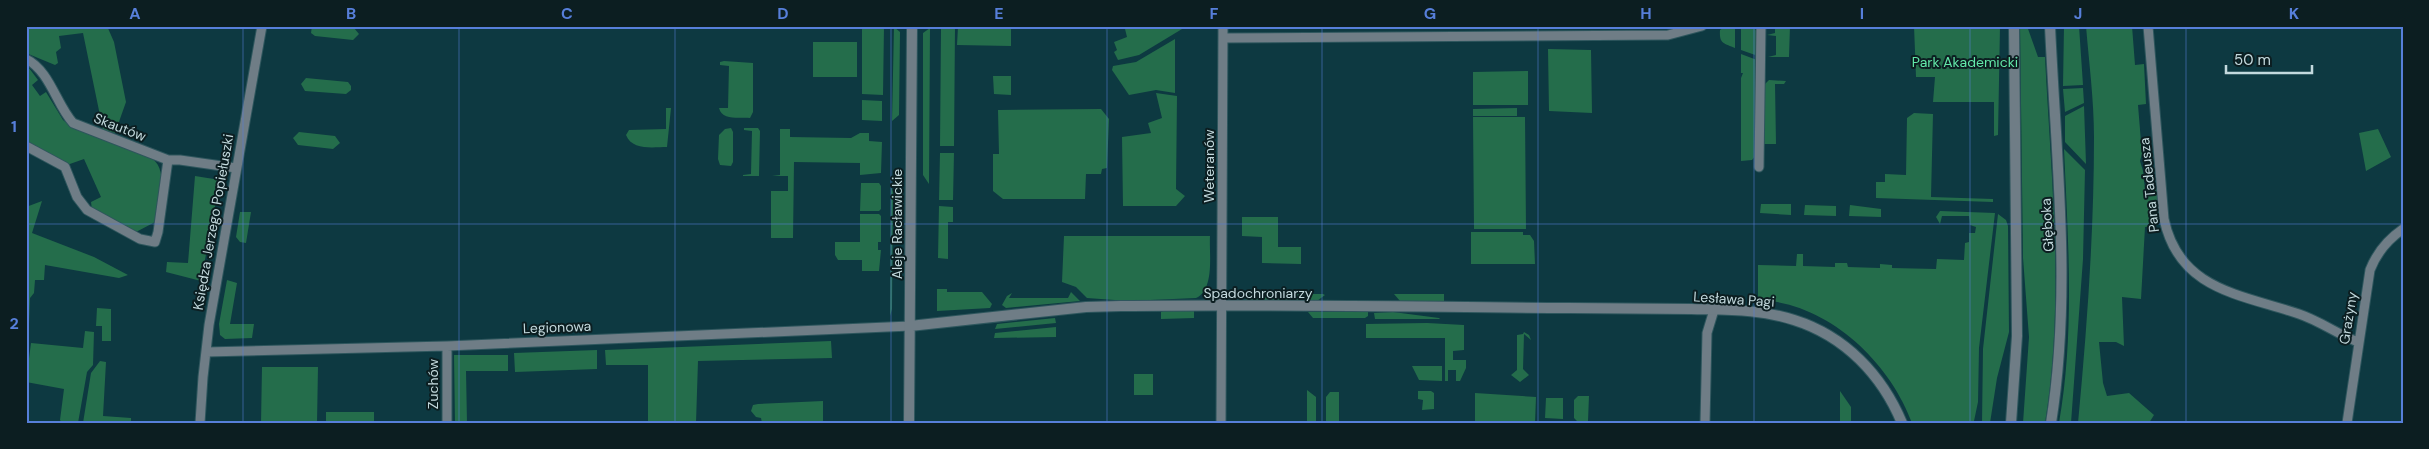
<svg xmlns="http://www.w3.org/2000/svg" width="2429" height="449" font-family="'DM Sans',sans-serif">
	<rect width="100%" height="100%" fill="#0d3941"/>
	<path fill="#246d4b" d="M26,26h81l7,16 12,60 -11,31 -12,-3 -20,-97 -24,3 2,12 -5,4 2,11 -3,2 -29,-12z
		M312,26l42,2 5,6 -6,6 -38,-4 -4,-3z
		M862,26h22l-1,69 -21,-1z
		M1126,26h61l-48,29 -21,5 -4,-8 3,-2 -3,-8 13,-5 -2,-8z
		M1726,26h9v22c-11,-5 -16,-4 -15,-18z
		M1741,26h12c7,9 5,19 5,30l-17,-6z
		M1775,26h15l-1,31h-21l8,-2v-19l-9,-1 8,-2z
		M1914,26h86l-2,109 -4,1v-34h-61l2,-25h-19z
		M2020,26h7l11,31h7c6,121 20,245 0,366h-22l6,-86 -6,-79z
		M2064,26h15l4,59 -20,1z
		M2086,26h46l3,39 9,-1 2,40 -8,1 4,49 -2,7 3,10 2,19 12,-1 1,15 -3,1 3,20 -13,2 -4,72 -19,-2 2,49 -8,-4h-17l4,41 4,13 22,-3 25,22 -5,8h-71c9,-95 16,-191 16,-286 0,-37 -5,-74 -8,-111z
		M894,27l6,5 -1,83 -7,6z
		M955,27l-1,119h-14l1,-118z
		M958,27l53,1v18l-54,-1z
		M930,28l-1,156 -6,-9v-142z
		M1175,39v54l-19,-3 -27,5 -17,-25 1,-4 23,-4z
		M813,42h44v35h-44z
		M1548,49l43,1 1,63 -43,-2z
		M1741,54l16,6 -1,95 -4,5 -11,1v-83l2,-5h-2z
		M724,61l29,2v49l-3,6c-11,-1 -28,3 -31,-10h9l1,-42 -9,-1v-3z
		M26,64l12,16 -6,5 8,11 6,-4 17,28 5,4 82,33c20,12 9,45 7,64l-21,11 -44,-22 -1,-8 10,-5 -17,-38 -17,6 -41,-23z
		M1528,71v34h-55v-33z
		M993,76h18v19l-17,-1z
		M306,78l42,4 3,4v4l-5,4 -41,-3 -4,-7z
		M1769,80l17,1 -2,3h-9l1,60h-12l1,-60z
		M2083,88l1,15 -19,9 -2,-23z
		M1156,93l21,3 -1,93 9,7 -9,10h-53l-1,-69 29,-4 -3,-10 14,-5z
		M862,100l20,1v20l-20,-1z
		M2084,106l2,58 -21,-22v-26z
		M666,108h5l-4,39c-13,0 -35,4 -41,-12l3,-5 37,-1z
		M1517,108v8h-44v-7z
		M1101,109l8,10 -2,49 -5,1 -1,5h-15l-1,25h-82l-10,-8v-37h6l-1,-44z
		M1914,113l19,1 -2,83 62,2v3l-117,-4v-16h9v-8l21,1 1,-57z
		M1525,117l1,112h-52l-1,-112z
		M731,128l2,4v30l-2,4 -11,-1 -2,-6 1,-24 6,-6z
		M744,128h14l2,3 -1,45h-16v-1l8,-1 1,-43 -8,-1z
		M780,129h10v8l61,1 9,-5h9v8l13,1 -1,31 -21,2v-12l-66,-1 -1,76h-22v-47h17v-15h-16l8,-1z
		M2378,129l13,28 -25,14 -7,-38z
		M299,132l36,4 5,7 -7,6 -35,-4 -5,-7z
		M2064,149l21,21 -2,89 -12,164h-12c16,-91 9,-183 5,-274z
		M940,153h14l-1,47h-14z
		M195,176l25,4 -19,101 -35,-9 1,-10 21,1z
		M861,183h18l2,3v23l-2,2h-19z
		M891,187l2,5 -1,117 -2,7z
		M42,201l-10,32 62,24 34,18 -9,3 -74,-13 -1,15h-9l-1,13 -4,5 -2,52 -2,-143z
		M1791,204v11l-31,-2 1,-9z
		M1805,205l31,1v10l-32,-1z
		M1850,205l31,4v8l-32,-1z
		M939,206l14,1v15h-5v37l-10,-1z
		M1940,211l55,2 -16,135 -1,54 -4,19 -4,2h-58c-23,-63 -86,-121 -154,-123v-35l38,1 1,-12h6v12l32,1v-4h12l1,4 32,1v-4l12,1v3l44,1 1,-10 27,1 1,-17 4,-1v-9h6l1,-6 -6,-2 -1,-9h-27l-2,8 -4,-7z
		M240,212h11l-5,31 -6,-1 -4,-5z
		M860,214h19l2,2v26h-3v8h3l-2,21h-17v-11h-24l-3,-5v-13h25z
		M1998,214l8,6 2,6 1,106 -12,46 -7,45h-8l1,-74z
		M1242,217h36v30h23v17l-39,-1v-26l-20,-1z
		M1471,232h52v3h7l4,6 1,23h-64z
		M1064,236h146c-1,18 5,53 -14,62l-68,3 -41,-3 -11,-11 -14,-5z
		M227,280l10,3 -7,41h24l-2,14 -27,1 -5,-4 -1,-11z
		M937,289h10v3h35l10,12 -2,4 -53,3z
		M1071,292l9,9 -74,7 -4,-3 5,-9 5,-3 -3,5h59z
		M1247,294h76l2,1 -8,6 -71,-1z
		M1394,294h50v7h-44z
		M97,308l14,1v32h-9v-15h-6z
		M1163,311h31v7l-33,1v-7z
		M1308,312h60v4l-3,2h-52z
		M1393,312l46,6 1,1h-65l-1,-6z
		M1055,318l1,5 -61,6 2,-5z
		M1427,323l37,2v25l-11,1v9h13v8l-6,13h-4v-11h-8v11h-3v-43h-79v-14z
		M1056,327v10l-62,1 1,-5z
		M85,331l9,1 -1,33 -6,7 -9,51h-16l-2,-3 4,-31 -38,-7 5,-39 52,5z
		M1524,332l5,3 2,5 -7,-6 -1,35 6,6 -9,7 -9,-7 6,-5v-35l6,-1z
		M831,341l1,17 -134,3 -2,62h-48v-58h-42l-1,-15z
		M597,350v19l-82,3 -1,-19z
		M454,355h54v16h-42l1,52h-12z
		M100,361l6,1 -3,54 28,2v5h-48l8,-50z
		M1412,366h30v15l-23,-1z
		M262,367h56l-1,56h-56z
		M1134,374h19v21h-19z
		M1307,390l9,7v26h-9z
		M1418,391h13l3,2v16l-12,1 1,-10 -5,-1z
		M1840,391l11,16v15h-11z
		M1330,392h9v31h-13v-26z
		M1475,393l61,4 -1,26h-60z
		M1578,396h11l-1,25h-11l-3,-3v-18z
		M1546,398h17v21l-18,-1z
		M823,401v22h-61l-1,-5 -5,-1 -5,-6 2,-6 5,-1z
		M326,412h48v11h-48z"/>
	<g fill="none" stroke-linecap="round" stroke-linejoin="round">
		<g stroke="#2e565d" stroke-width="11">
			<path id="minor" d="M2148,26l16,193c15,71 76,75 135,95 21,7 38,20 59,28
				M1224,38l444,-3 34,-9
				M26,59c24,12 30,45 47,64l95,37h12l56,8
				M26,146l39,21 12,30 10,13 53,29 15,3 3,-10 10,-72
				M1759,167l2,-141
				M447,346v77
				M206,352l241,-6 463,-20
				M200,423l3,-46 6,-52 53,-299
				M1221,423l2,-397
				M1705,423l2,-90 7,-23
				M2347,423l23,-153c7,-18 17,-30 33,-41"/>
		</g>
		<g stroke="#2e565d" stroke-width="12">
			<path id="tertiary" d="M2050,26c6,133 22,265 1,397
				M910,326l176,-19 35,-1c150,-2 300,1 449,2 41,0 81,1 121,1 35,1 70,0 103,11 51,16 88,55 108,103
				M909,423l3,-397
				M2011,423l6,-87 -3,-310"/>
		</g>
		<use href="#minor" stroke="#6f7d86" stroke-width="9"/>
		<use href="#tertiary" stroke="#6f7d86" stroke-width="10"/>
	</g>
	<path fill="none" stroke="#577fda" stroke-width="1" stroke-opacity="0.55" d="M243,26v397M459,26v397M675,26v397M891,26v397M1107,26v397M1322,26v397M1538,26v397M1754,26v397M1970,26v397M2186,26v397M26,224h2377"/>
	<g text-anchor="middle" stroke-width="4" stroke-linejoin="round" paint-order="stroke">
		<g font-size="14" fill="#63e9a9" stroke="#0c1e21">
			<text x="1965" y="67">Park Akademicki</text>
		</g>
		<g font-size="14" fill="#c3d9dd" stroke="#0c1e21">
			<text transform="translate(120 127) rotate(21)" y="5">Skautów</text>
			<text transform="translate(1209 166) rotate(-90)" y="5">Weteranów</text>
			<text transform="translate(2149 185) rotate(-96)" y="5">Pana Tadeusza</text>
			<text transform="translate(213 222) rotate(-80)" y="5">Księdza Jerzego Popiełuszki</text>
			<text transform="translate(897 224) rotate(-90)" y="5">Aleje Racławickie</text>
			<text transform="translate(2047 225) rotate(-93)" y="5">Głęboka</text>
			<text x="1258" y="298">Spadochroniarzy</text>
			<text transform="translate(1734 299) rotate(4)" y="5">Lesława Pagi</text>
			<text transform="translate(2348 318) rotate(-81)" y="5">Grażyny</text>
			<text transform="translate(557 327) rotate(-2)" y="5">Legionowa</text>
			<text transform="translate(433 384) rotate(-90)" y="5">Zuchów</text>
		</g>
	</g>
	<rect width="2429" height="449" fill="none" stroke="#0c1e21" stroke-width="55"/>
	<path d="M2226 65v8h86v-8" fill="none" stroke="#c3d9dd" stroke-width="2.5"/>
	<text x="2234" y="65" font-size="15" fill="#c3d9dd" stroke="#0c1e21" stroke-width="4" paint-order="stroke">50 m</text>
	<rect x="28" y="28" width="2374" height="394" fill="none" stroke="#577fda" stroke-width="2"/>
	<g font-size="16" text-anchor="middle" font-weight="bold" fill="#577fda">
		<text x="135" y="19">A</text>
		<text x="351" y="19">B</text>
		<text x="567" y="19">C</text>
		<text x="783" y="19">D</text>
		<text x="999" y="19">E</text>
		<text x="1214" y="19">F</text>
		<text x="1430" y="19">G</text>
		<text x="1646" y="19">H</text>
		<text x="1862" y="19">I</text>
		<text x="2078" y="19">J</text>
		<text x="2294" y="19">K</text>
		<text x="14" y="132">1</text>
		<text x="14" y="329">2</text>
	</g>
</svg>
